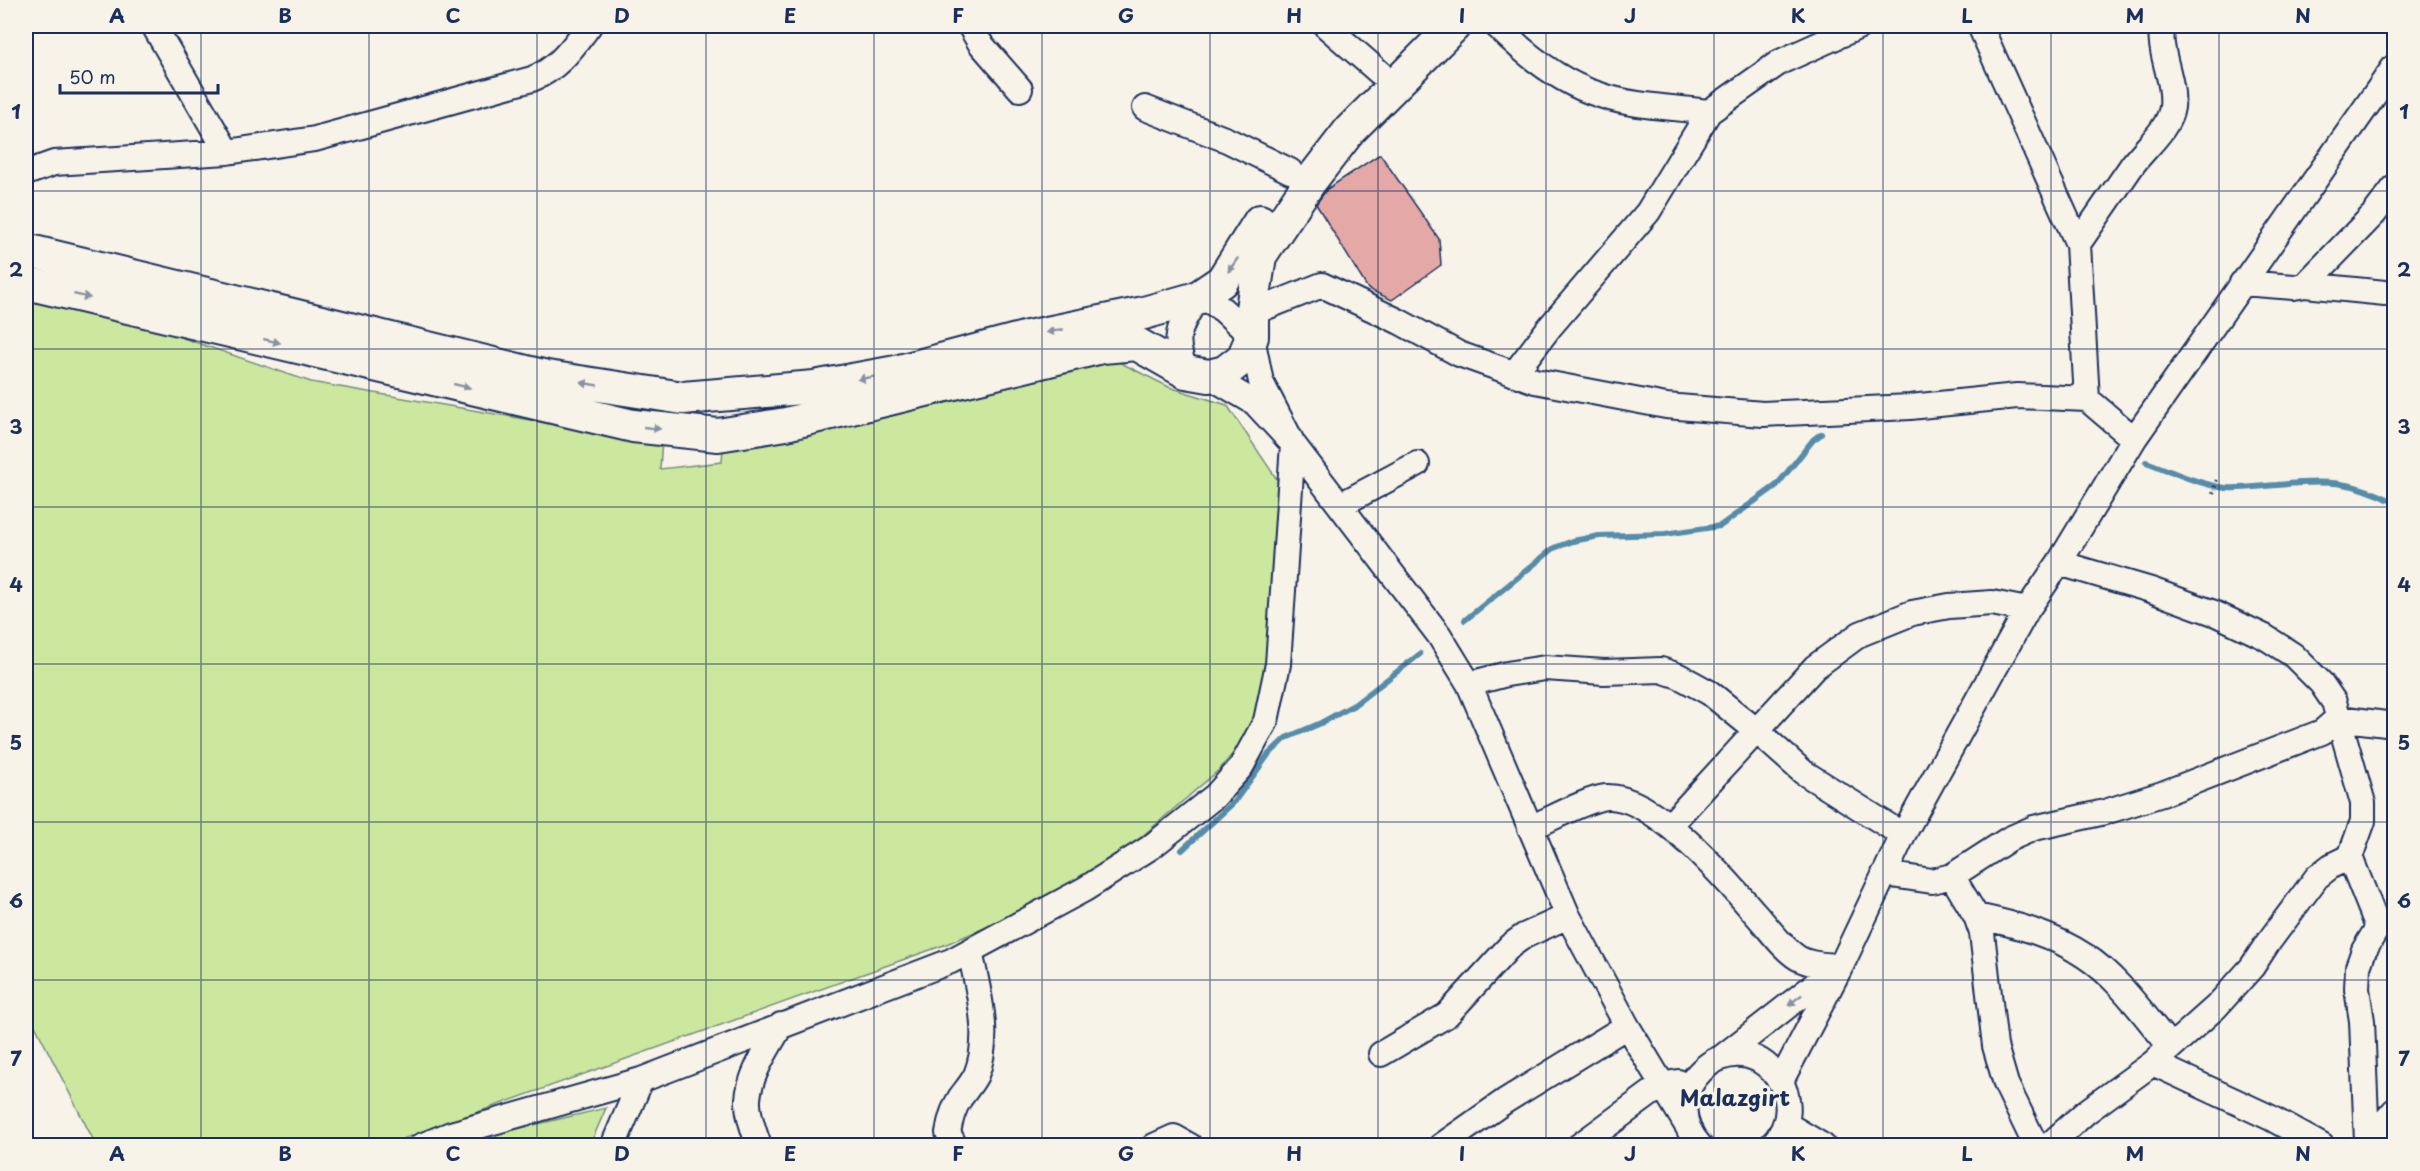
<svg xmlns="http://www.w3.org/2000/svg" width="2420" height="1171" font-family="'Playpen Sans',sans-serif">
	<rect width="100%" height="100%" fill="#f7f3e8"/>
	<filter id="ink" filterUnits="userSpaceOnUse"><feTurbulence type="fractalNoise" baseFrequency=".0167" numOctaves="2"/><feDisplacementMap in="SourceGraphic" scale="12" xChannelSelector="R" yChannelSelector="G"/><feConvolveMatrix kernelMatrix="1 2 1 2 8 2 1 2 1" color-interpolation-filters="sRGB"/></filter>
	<g filter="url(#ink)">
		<path fill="#cce79e" stroke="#748b7e" stroke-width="1.5" d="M26,284l285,98 253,44 98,14 -2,29 62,-7 2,-31 142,-9 251,-61 52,26 58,18 53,79 -9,176 -22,74 -29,35 -88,76 -107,66 -81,34 -558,200h-290l-70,-137z
			M606,1108l-16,37 -143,1 2,-1z"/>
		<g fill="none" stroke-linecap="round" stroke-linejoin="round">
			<path stroke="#568caa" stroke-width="6" d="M2146,462c25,9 54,23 80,26 17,1 34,-2 51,-3 48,-5 74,-5 117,17
				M1465,620l89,-72 19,-7 26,-5 66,-2 55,-8 57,-41 36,-45 8,-6
				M1182,850l52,-48 34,-47 18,-17 35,-15 33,-18 66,-51"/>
		</g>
		<path fill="#e4a9a7" stroke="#1b2f5e" stroke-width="1.5" d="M1380,154l59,85 2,26 -49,35 -24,-11 -52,-85 11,-15z"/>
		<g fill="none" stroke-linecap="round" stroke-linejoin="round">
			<g stroke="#1b2f5e" stroke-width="28">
				<path id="minor" d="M154,26l73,126
					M970,26l10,17 40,46
					M1326,26l54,47
					M1497,26c28,28 64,57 103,69 34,12 74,12 109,17l71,-50 80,-36
					M1980,26l98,218 9,155 47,40
					M1145,108l82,32 63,31
					M26,173l28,-10 173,-11 88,-13 217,-60c27,-11 40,-31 57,-53
					M2078,244c18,-26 35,-51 53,-77 12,-18 38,-37 41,-60 3,-28 -14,-53 -10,-81
					M2242,283l52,4 11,-2 69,-71 20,-26
					M2305,285l80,8
					M1239,318l83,-33 78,37 59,32 76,27 131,25 97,8 147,-7 107,-11 70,3
					M1514,374l35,-46 99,-116 61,-100
					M1209,376l46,27 38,41 146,191 30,49 99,232 59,110 59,98
					M1340,505l77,-41
					M2059,563l92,27 63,23 51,24 28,18 28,28 13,19 29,101v18l-13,36 28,70 -14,23 -6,17 -1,22 5,32 5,121
					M1469,684l38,-10 38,-6 59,4 57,-2 18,6 31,17 47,38 46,41 100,63
					M1670,825l145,-158 45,-33 52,-21 37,-7 43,-3 35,7
					M1530,828c19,-8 57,-29 76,-31 47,-3 119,81 148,115 14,15 27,35 44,46 12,7 27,7 40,8
					M1884,874l48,7 20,-5 57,-37 25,-11 71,-16 57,-18 160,-62 16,-14 56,7
					M1952,876l24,40 6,17 13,113 11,38 30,62
					M1976,916c38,8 76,18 109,40 34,22 60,61 86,91
					M1381,1054l66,-39 63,-69 14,-10 44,-20
					M1721,1058l114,-89
					M2153,1063l116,54 53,29
					M1781,1081l61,-117 61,-129 124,-225 32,-47 75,-124 260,-372
					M1786,1124l37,22
					M421,1146l30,-12 190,-54
					M613,1146l28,-66 310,-119 134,-72 66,-42 64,-51 26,-29 25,-46 12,-57 15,-220 -32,-62 -9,-45 -29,-27 -12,-8 -14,-4c-19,30 -25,40 -11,74
					M759,1146c-5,-15 -12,-32 -11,-47 2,-26 21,-52 33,-74
					M955,1146l-7,-13c2,-13 5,-24 12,-35 5,-7 12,-15 16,-23 16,-39 2,-84 -6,-124
					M1154,1146l20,-9 16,9
					M1441,1146l64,-45 122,-75
					M1579,1146l83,-61 16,-3
					M1700,1146c-49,-54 30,-124 73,-74 7,8 13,17 14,28 3,18 -3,33 -16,46
					M2048,1146l38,-34 67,-49 63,-56 36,-40 15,-23 50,-67 14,-11 19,-9
					M2364,1146l30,-35"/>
			</g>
			<g stroke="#1b2f5e" stroke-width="36">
				<path id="major" d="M26,250l521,127 136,21 131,-11 82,-15 132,-35 116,-24 53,-15 25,-17 38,-60
					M26,283l607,143 85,9 68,-11 316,-77 35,-3 49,28 23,4 16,-4 18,-14 9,-21v-28l8,-53 49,-73 41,-53 104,-104"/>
			</g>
			<path stroke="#1b2f5e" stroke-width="4" stroke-dasharray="1.5 4.5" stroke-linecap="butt" d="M2213,493l4,-14"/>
			<use href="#minor" stroke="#f7f3e8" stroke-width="24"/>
			<use href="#major" stroke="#f7f3e8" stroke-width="32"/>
		</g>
		<defs><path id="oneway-solid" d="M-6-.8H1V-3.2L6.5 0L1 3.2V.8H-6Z" transform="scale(1.5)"/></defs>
		<g fill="#8991a3">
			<use href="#oneway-solid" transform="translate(1233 265) rotate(125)"/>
			<use href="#oneway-solid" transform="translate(82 296) rotate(13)"/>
			<use href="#oneway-solid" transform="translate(1055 331) rotate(169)"/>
			<use href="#oneway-solid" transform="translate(272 341) rotate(13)"/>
			<use href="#oneway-solid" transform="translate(866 378) rotate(170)"/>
			<use href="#oneway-solid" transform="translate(589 384) rotate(-171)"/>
			<use href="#oneway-solid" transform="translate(462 386) rotate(13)"/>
			<use href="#oneway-solid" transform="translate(652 428) rotate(6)"/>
			<use href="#oneway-solid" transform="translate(1795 1000) rotate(142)"/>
		</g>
	</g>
	<path fill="none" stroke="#1b2f5e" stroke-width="1.5" stroke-opacity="0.55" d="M201,26v1120M369,26v1120M537,26v1120M706,26v1120M874,26v1120M1042,26v1120M1210,26v1120M1378,26v1120M1546,26v1120M1714,26v1120M1883,26v1120M2051,26v1120M2219,26v1120M26,191h2368M26,349h2368M26,507h2368M26,664h2368M26,822h2368M26,980h2368"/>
	<g text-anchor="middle" stroke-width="6" stroke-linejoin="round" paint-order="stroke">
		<g font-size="22" font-weight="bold" fill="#1b2f5e" stroke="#f7f3e8">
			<text x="1735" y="1106">Malazgirt</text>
		</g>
	</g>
	<rect width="2420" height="1171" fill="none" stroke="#f7f3e8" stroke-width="66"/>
	<path d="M60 84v9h158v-9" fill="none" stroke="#1b2f5e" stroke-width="3"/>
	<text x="69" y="84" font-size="18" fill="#1b2f5e" stroke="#f7f3e8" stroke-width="4.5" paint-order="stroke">50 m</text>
	<rect x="33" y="33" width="2354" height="1105" fill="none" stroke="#1b2f5e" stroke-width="2"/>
	<g font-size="20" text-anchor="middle" font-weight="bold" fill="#1b2f5e">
		<text x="117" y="23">A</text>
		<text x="285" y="23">B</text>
		<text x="453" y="23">C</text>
		<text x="622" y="23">D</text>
		<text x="790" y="23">E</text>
		<text x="958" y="23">F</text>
		<text x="1126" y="23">G</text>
		<text x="1294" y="23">H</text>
		<text x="1462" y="23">I</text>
		<text x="1630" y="23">J</text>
		<text x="1798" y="23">K</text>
		<text x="1967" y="23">L</text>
		<text x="2135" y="23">M</text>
		<text x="2303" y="23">N</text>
		<text x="16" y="119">1</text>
		<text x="2404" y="119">1</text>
		<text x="16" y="277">2</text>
		<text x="2404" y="277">2</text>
		<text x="16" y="434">3</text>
		<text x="2404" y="434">3</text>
		<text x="16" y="592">4</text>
		<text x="2404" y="592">4</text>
		<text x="16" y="750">5</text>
		<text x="2404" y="750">5</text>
		<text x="16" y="908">6</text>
		<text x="2404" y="908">6</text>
		<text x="16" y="1066">7</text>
		<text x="2404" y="1066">7</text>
		<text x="117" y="1161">A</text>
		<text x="285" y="1161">B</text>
		<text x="453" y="1161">C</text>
		<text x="622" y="1161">D</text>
		<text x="790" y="1161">E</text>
		<text x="958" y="1161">F</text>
		<text x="1126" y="1161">G</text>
		<text x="1294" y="1161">H</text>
		<text x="1462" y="1161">I</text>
		<text x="1630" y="1161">J</text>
		<text x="1798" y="1161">K</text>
		<text x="1967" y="1161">L</text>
		<text x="2135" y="1161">M</text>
		<text x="2303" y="1161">N</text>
	</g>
</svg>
